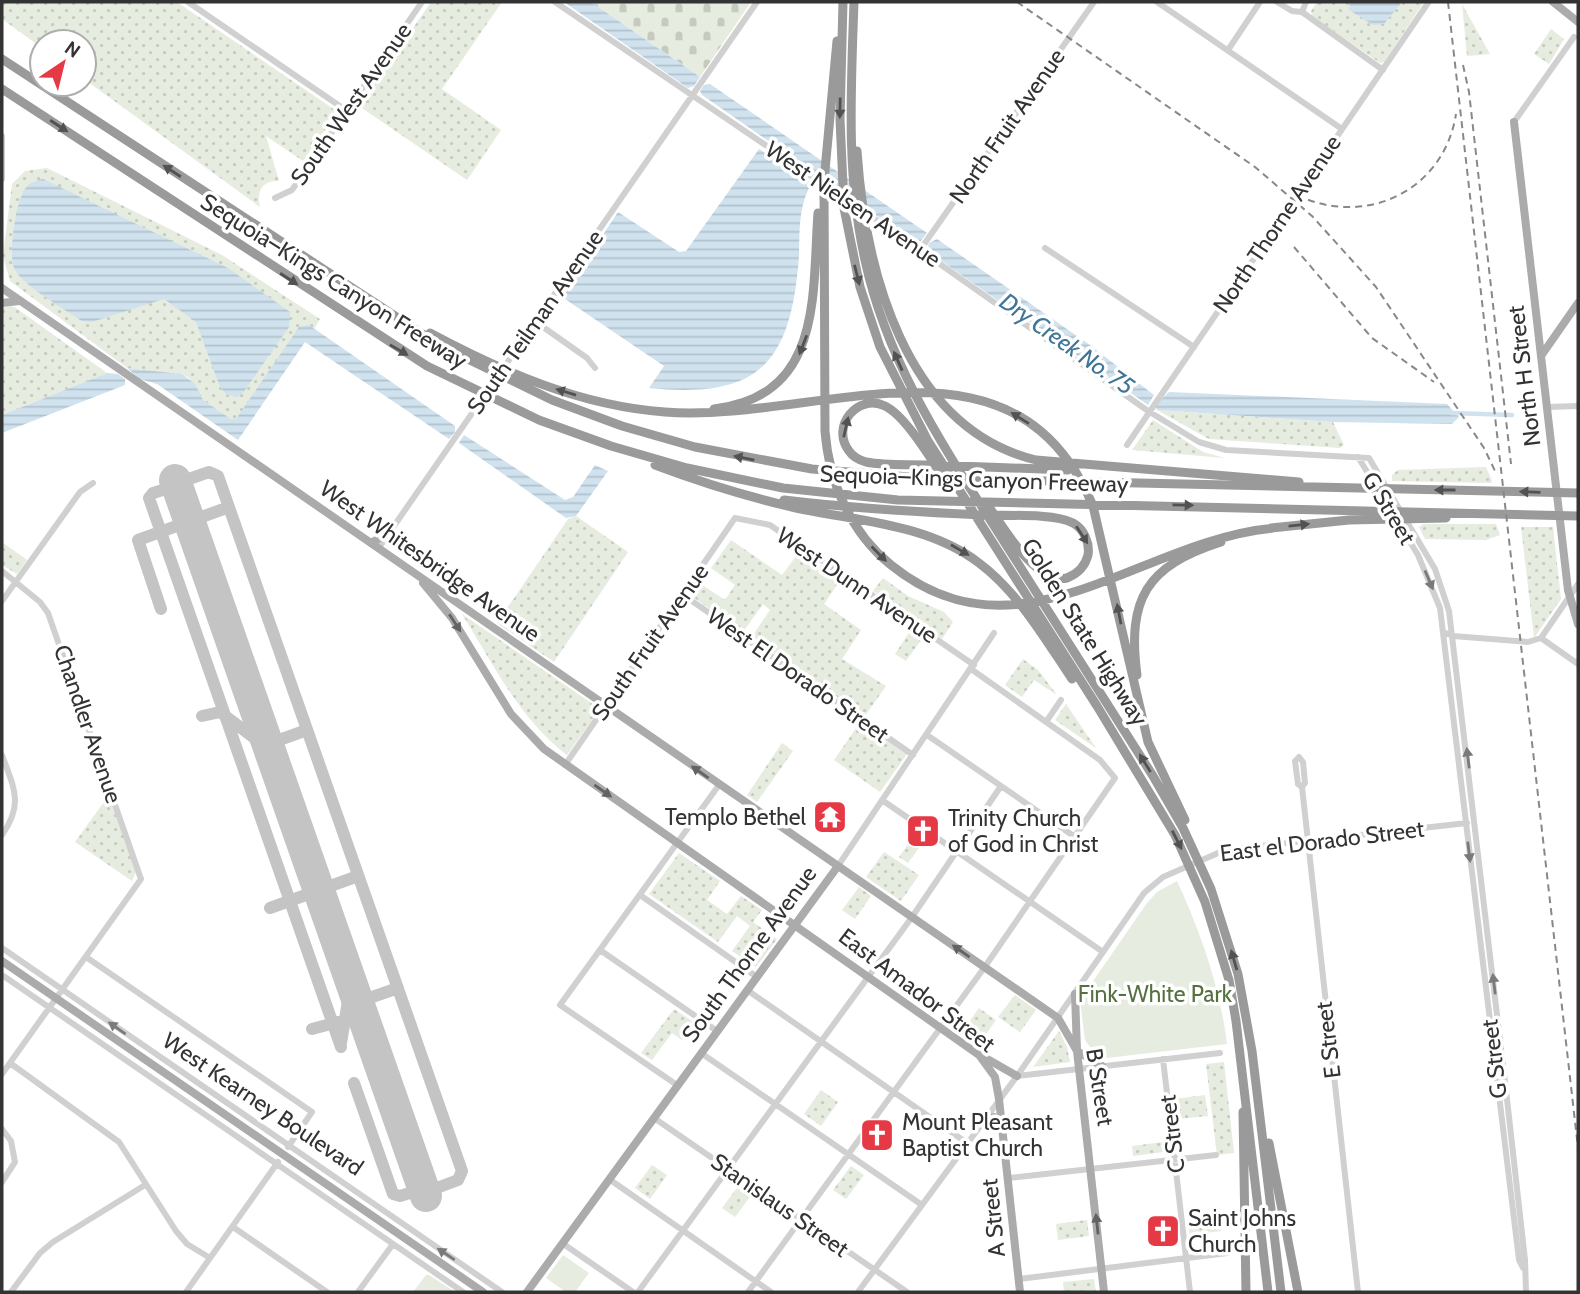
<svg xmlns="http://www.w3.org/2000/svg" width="1580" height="1294" font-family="Cabin,sans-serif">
	<defs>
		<pattern id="grass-dots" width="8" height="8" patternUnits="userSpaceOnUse" patternTransform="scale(1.75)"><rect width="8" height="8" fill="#e6ecdf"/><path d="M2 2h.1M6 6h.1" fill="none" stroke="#c6cbc0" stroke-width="1.8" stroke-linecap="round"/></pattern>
		<pattern id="cemetery-stones" width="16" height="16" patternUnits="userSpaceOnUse" patternTransform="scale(1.75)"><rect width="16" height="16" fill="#e6ecdf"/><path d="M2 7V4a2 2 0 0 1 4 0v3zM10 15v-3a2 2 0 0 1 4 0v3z" fill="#c6cbc0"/></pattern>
		<pattern id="water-rules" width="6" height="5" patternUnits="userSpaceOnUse" patternTransform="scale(1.75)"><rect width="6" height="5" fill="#cfe2ee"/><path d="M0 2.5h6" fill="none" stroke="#b2c2cd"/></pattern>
	</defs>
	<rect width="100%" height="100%" fill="#fff"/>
	<path fill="url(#grass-dots)" d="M2,2h175l158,108 1,5 -33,46 -37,-25 13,45c-17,-1 -23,11 -19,26l-176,-128v-37h-42v6l-40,-29z
		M431,2h71l-60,87 59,41 -34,50 -108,-74z
		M1317,2h107l-40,60 -4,1 -68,-47 -1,-5z
		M1462,4l28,50 -23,2z
		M1551,29l13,10 -15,25 -15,-10z
		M47,168l175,87 98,64 -6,10 -5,-4 -73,94h-5l-28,-19 -14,-22 -7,-4 -55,-6 -117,-87 -7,-25 9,-72 13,-13z
		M11,306l5,2 91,65 -105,42v-107z
		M1157,410l176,12 11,23 -4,3 -131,-9z
		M1153,420l50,32 22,6 -93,-8z
		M1486,467l6,14 -1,2 -99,-2v-6l6,-5z
		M576,516l52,36 -74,110 -57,-39 71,-104z
		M1423,524h73l4,11 -14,5 -61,-1 -6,-12z
		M1521,527h32l8,72 -27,39z
		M731,540l51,35 18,-24 41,28 -17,25 37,26 -19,29 44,27 -21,30 -114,-78 19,-28 -7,-6 -20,28 -53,-37 9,-12 26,17 10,-15 -24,-17z
		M2,542l25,18 -10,14 -15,-9z
		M883,578l25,18 36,16 9,10 -11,17 -69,-48z
		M462,614l138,95 -33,46c-48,-37 -74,-91 -105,-141z
		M912,628l12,8 -18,25 -11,-7z
		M1023,659l15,11 19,25 -23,-15 -12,17 -17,-12z
		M1066,704l30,44 -41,-28z
		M861,721l46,33 -27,38 -46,-32z
		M782,743l11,8 -36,51 -10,-7z
		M109,795l27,77 -4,9 -57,-39z
		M917,832l9,6 -18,25 -9,-6z
		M884,852l35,23 -18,26 -35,-24z
		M679,853l41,28 -13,19 20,14 14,-18 21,14 -9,12 24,17 -21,28 -24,-16 18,-25 -13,-10 -19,26 -69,-48z
		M859,887l12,9 -16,23 -13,-9z
		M1015,995l21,15 -16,22 -22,-15z
		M979,1008l17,12 -17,24 -17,-12z
		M674,1009l21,14 -13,17 -10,-7 -20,27 -11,-7z
		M1059,1031l8,16 3,15 -37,5z
		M1224,1062l10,91 -17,2 -11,-91z
		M821,1090l17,12 -17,24 -17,-12z
		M1205,1095l3,21 -31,3 -3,-20z
		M1163,1142l1,10 -31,4 -1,-10z
		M652,1165l15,10 -17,24 -15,-11z
		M851,1166l13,9 -18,24 -13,-9z
		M739,1185l13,9 -17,23 -13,-9z
		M1087,1220l2,16 -31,4 -2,-16z
		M1220,1221l1,10 -31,4 -2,-10z
		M1094,1279l2,13h-32l-1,-10z"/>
	<path fill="url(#cemetery-stones)" d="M591,2h160l-51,75z"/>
	<path fill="#e6ecdf" d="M1177,881c24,52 43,106 50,163l-120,14 -11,-2 -11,-16 -5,-40 67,-97 10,-11z
		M563,1255l26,18 -14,19h-9l-20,-14z
		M426,1275h3l26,17h-42z"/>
	<path fill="url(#water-rules)" d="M564,2h27l109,75 -6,9 -6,2z
		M1350,2h52l-18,22 -11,1 -24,-15z
		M710,84l217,149 -7,9 -4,1 -214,-148 -2,-4 4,-6z
		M759,149l53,34c-14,22 -12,48 -13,73 -8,108 -40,143 -150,132l15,-22 -102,-69 56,-85 61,40 7,-1z
		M43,179l185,89 62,44 -1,15 -46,66 -6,4 -10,-2 -7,-8 -24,-65 -32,-23 -72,23 -10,-1c-16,-11 -61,-36 -68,-53 -6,-13 2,-67 11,-79 5,-7 10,-8 18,-10z
		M937,239l153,106 64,50 -6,10 -221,-154 2,-8z
		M309,325l146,101v6l-6,7 -144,-97 -67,98 -81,-56 -17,-5 -13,-11 55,6 13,10 8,16 28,19h5l63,-92z
		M107,373l11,1 7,5v6l-123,48v-18z
		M1169,392l278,12 12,13 -7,7 -119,-2 -176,-12 -2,-5z
		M464,435l101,65 8,-3 22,-32 13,6 -32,45 -10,2 -107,-75z"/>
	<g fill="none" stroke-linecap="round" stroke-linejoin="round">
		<path stroke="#cfe2ee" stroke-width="4.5" d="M1451,413l61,2"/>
		<path stroke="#c4c4c4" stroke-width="12" d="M181,497l-12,-9 -16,5 -4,5 192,549
			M181,498l-1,-10 6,-8 23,-8 9,4 244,695 -4,9 -24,9 -9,-2 -6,-11
			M161,609l-23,-69 91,-33
			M202,716l18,-4 49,37
			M268,744l39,-14
			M270,908l88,-32
			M358,1002l40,-14
			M312,1029l26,-7
			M341,1043l10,-60
			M354,1083l39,111 7,2 13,-4 6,-16"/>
		<path stroke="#c4c4c4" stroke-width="32" d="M175,480l251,716"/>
		<path stroke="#d0d0d0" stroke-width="6" d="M188,2l159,109
			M555,2l365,248 228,161 51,31 27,8 143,8 66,111 14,42 58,488 18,161 1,32
			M1157,2l185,127
			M1277,2l15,9 10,1 81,58
			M1302,12l4,-10
			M1228,50l32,-48
			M1514,122l60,-85
			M2,136v43
			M275,198l17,-8 130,-188
			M1045,248l149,99
			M920,250l174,-248
			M536,322l51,36 8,10
			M1548,407l30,-1
			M1127,445l301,-442
			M1358,457l60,98 22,53 79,652 4,8
			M378,549l379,-547
			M2,571l38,31 8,11 93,266 -139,195
			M682,594l231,161
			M2,601l78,-109 13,-9
			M1443,632l10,4 75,6 13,-4
			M1541,638l37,-54
			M1541,638l37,26
			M1046,722l15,-22
			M927,735l148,102
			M2,755c12,33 22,49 0,80
			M1299,757l4,5 2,21 -3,4 -4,-3 -3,-23z
			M565,765l170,-247 35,7 204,140
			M1302,787l56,505
			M882,800l221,152
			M838,866l156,-233
			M640,895l117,82
			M2,948l500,344
			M600,950l117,81
			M86,957l226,155 -24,35
			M2,975l461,317
			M747,990l220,153
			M701,1053l221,152
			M1163,1059l27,233
			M10,1063l109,79 57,89 11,13 23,14
			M1017,1076l203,-23
			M677,1085l-117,-80 159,-220
			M654,1118l253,174
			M2,1129l9,12 4,21 -13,20
			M1009,1178l207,-23
			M609,1179l162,113
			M233,1227l94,65
			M562,1243l71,49
			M1019,1279l208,-26
			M11,1292l29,-39 13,-11 92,-57
			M186,1292l92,-130
			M358,1292l35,-48
			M638,1292l274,-375 89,-131
			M748,1292l236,-324 131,-190 -15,-18 -129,-91
			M858,1292l159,-216 127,-183 19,-16 62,-27 242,-27"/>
		<path stroke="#ababab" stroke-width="8" d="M1553,2l25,20
			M1514,122l54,468 10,34
			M2,288l1056,730 19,33 27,241
			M2,303l17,-2
			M1541,356l37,-53
			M371,543l19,-11
			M423,583l29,35 59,96 33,35 435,306 16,22 4,22 21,193
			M2,961l481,331
			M1075,994l2,57 25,15
			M982,1056l35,20
			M983,1121l11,-4 9,7
			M527,1292l311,-426"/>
		<path stroke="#9a9a9a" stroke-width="9" d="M843,2l-3,117 4,89 16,79 20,60 48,94 169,265 78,129 30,67 24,78 7,41 32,271
			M854,2c-3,87 -8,173 11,258 23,107 83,193 140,283 50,78 99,156 148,233l30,52 28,61 27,85 14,77 29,241
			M837,41l-13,140 1,250c4,51 25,101 66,134 129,104 248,-25 383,-37
			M2,59l439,287 111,54 70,26 73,21 117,22 109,9 657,15
			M2,89l425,277 112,54 72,26 76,22 96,20 115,12 680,16
			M857,151c8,117 47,277 179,309l263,22
			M430,333c73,39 151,73 235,79 150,12 349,-95 428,94l55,236 37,78
			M714,409c109,-13 98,-113 104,-196
			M655,465c45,17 90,31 137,42 62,14 135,16 187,56 39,29 66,76 93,116
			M945,480c-13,-19 -39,-64 -60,-74 -27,-13 -55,20 -36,45 4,6 10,9 17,11 21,4 43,2 64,3 46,2 92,3 138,5
			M784,500c66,8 132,12 198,15 23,1 72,-2 91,8 11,6 17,20 15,32 -3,12 -11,19 -21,23 -32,6 -63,-50 -80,-74
			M1271,528l78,-8 97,-2
			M1137,675c-10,-76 9,-109 84,-133
			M1243,1112l3,180
			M1269,1143l29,149"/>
		<path stroke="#888" stroke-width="2" stroke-dasharray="7 5" stroke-linecap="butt" d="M1017,2l238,165 57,49 64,71 108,161 12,25
			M1448,2l130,1146
			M1463,65l6,27 42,372
			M1297,195c68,33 147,-4 159,-81
			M1294,247l78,91 62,44"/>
	</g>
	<defs><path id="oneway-solid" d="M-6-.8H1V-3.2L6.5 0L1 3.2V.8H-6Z" transform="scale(1.75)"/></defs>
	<g fill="#525252">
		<use href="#oneway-solid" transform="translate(840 108) rotate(91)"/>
		<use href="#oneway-solid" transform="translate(59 126) rotate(33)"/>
		<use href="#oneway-solid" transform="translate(172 171) rotate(-147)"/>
		<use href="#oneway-solid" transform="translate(857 275) rotate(76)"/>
		<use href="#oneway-solid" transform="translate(289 279) rotate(33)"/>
		<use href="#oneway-solid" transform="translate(803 345) rotate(111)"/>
		<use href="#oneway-solid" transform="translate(399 350) rotate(30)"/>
		<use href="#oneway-solid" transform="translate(898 361) rotate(-114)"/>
		<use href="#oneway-solid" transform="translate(566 392) rotate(-163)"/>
		<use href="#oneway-solid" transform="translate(1020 418) rotate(-148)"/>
		<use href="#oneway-solid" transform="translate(846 427) rotate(-77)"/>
		<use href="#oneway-solid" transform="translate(744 458) rotate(-169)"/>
		<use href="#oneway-solid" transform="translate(1445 490) rotate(-180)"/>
		<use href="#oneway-solid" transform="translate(1530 492) rotate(-178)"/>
		<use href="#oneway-solid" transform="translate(1183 505) rotate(1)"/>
		<use href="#oneway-solid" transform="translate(1299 525) rotate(-6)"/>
		<use href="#oneway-solid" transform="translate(1082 535) rotate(57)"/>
		<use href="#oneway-solid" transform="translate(960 550) rotate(30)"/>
		<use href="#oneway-solid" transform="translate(879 554) rotate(45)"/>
		<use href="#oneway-solid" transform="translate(1119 614) rotate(-101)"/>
		<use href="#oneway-solid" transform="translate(1145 763) rotate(-122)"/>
		<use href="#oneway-solid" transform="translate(1177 840) rotate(63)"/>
		<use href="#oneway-solid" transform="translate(1234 960) rotate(-106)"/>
	</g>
	<g fill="#7a7a7a">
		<use href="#oneway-solid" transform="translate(1429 580) rotate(67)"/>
		<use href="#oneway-solid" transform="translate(1468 758) rotate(-97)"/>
		<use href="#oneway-solid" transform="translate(1469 852) rotate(83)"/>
		<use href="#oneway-solid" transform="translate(1494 984) rotate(-97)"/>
		<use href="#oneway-solid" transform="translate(117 1028) rotate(-145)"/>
		<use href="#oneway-solid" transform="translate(446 1254) rotate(-146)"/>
	</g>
	<g fill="#636363">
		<use href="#oneway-solid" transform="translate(455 623) rotate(57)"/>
		<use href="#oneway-solid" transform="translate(700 772) rotate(-145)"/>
		<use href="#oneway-solid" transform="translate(603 791) rotate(35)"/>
		<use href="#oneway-solid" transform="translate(961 951) rotate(-145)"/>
		<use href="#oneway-solid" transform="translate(1097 1224) rotate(-96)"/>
	</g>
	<defs>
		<g id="temple-square" transform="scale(1.75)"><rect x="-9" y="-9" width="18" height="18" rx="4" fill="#e63946" stroke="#fff"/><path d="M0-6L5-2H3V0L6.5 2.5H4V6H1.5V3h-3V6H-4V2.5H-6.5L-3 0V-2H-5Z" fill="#fff"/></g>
		<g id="church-square" transform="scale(1.75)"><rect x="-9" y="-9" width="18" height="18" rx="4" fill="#e63946" stroke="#fff"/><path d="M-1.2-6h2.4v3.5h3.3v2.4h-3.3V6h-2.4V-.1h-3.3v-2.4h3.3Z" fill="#fff"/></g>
	</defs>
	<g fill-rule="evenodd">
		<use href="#temple-square" x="830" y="817"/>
		<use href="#church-square" x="923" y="831"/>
		<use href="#church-square" x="877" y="1135"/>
		<use href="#church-square" x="1163" y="1231"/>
	</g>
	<g text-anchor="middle" stroke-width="7" stroke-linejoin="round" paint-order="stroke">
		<g font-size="23" fill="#333" stroke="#fff">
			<text transform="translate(351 104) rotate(-55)" y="8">South West Avenue</text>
			<text transform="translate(1007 126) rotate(-55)" y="8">North Fruit Avenue</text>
			<text transform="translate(853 204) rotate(34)" y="8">West Nielsen Avenue</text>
			<text transform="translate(1277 224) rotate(-56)" y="8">North Thorne Avenue</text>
			<text transform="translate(334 281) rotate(32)" y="8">Sequoia–Kings Canyon Freeway</text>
			<text transform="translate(535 322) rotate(-55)" y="8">South Teilman Avenue</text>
			<text transform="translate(1524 376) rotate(-97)" y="8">North H Street</text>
			<text transform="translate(974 479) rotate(2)" y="8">Sequoia–Kings Canyon Freeway</text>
			<text transform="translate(1389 508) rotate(59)" y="8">G Street</text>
			<text transform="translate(430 561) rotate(35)" y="8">West Whitesbridge Avenue</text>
			<text transform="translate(857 585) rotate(34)" y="8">West Dunn Avenue</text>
			<text transform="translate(1085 632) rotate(58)" y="8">Golden State Highway</text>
			<text transform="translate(650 642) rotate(-55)" y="8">South Fruit Avenue</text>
			<text transform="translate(798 675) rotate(35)" y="8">West El Dorado Street</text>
			<text transform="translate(88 724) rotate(71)" y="8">Chandler Avenue</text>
			<text transform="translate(1322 841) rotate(-7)" y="8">East el Dorado Street</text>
			<text transform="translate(749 954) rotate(-54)" y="8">South Thorne Avenue</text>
			<text transform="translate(917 990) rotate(37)" y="8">East Amador Street</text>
			<text transform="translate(1328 1040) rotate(-97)" y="8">E Street</text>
			<text transform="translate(1494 1059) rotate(-97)" y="8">G Street</text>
			<text transform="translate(1100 1087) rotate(81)" y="8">B Street</text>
			<text transform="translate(263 1104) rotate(34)" y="8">West Kearney Boulevard</text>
			<text transform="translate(1172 1134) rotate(-97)" y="8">C Street</text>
			<text transform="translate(780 1205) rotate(35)" y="8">Stanislaus Street</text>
			<text transform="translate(993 1218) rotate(-96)" y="8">A Street</text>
		</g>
		<g font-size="23" fill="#333" stroke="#fff" text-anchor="start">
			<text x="806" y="825" text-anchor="end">Templo Bethel</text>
			<text x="948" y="826">Trinity Church<tspan x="948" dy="26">of God in Christ</tspan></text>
			<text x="902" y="1130">Mount Pleasant<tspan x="902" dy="26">Baptist Church</tspan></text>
			<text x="1188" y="1226">Saint Johns<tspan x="1188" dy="26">Church</tspan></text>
		</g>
		<g font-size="23" fill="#56703f" stroke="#fff">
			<text x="1155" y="1002">Fink-White Park</text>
		</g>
		<g font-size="24" font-style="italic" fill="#3f7597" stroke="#fff">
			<text transform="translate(1067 344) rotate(35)" y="8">Dry Creek No. 75</text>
		</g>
	</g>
	<rect width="1580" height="1294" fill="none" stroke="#333333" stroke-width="7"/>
	<g transform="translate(63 63) rotate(35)"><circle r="33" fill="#ffffff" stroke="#adadad" stroke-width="2"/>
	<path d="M0-5L12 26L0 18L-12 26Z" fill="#e63946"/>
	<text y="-10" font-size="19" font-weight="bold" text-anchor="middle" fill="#333333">N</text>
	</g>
</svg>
